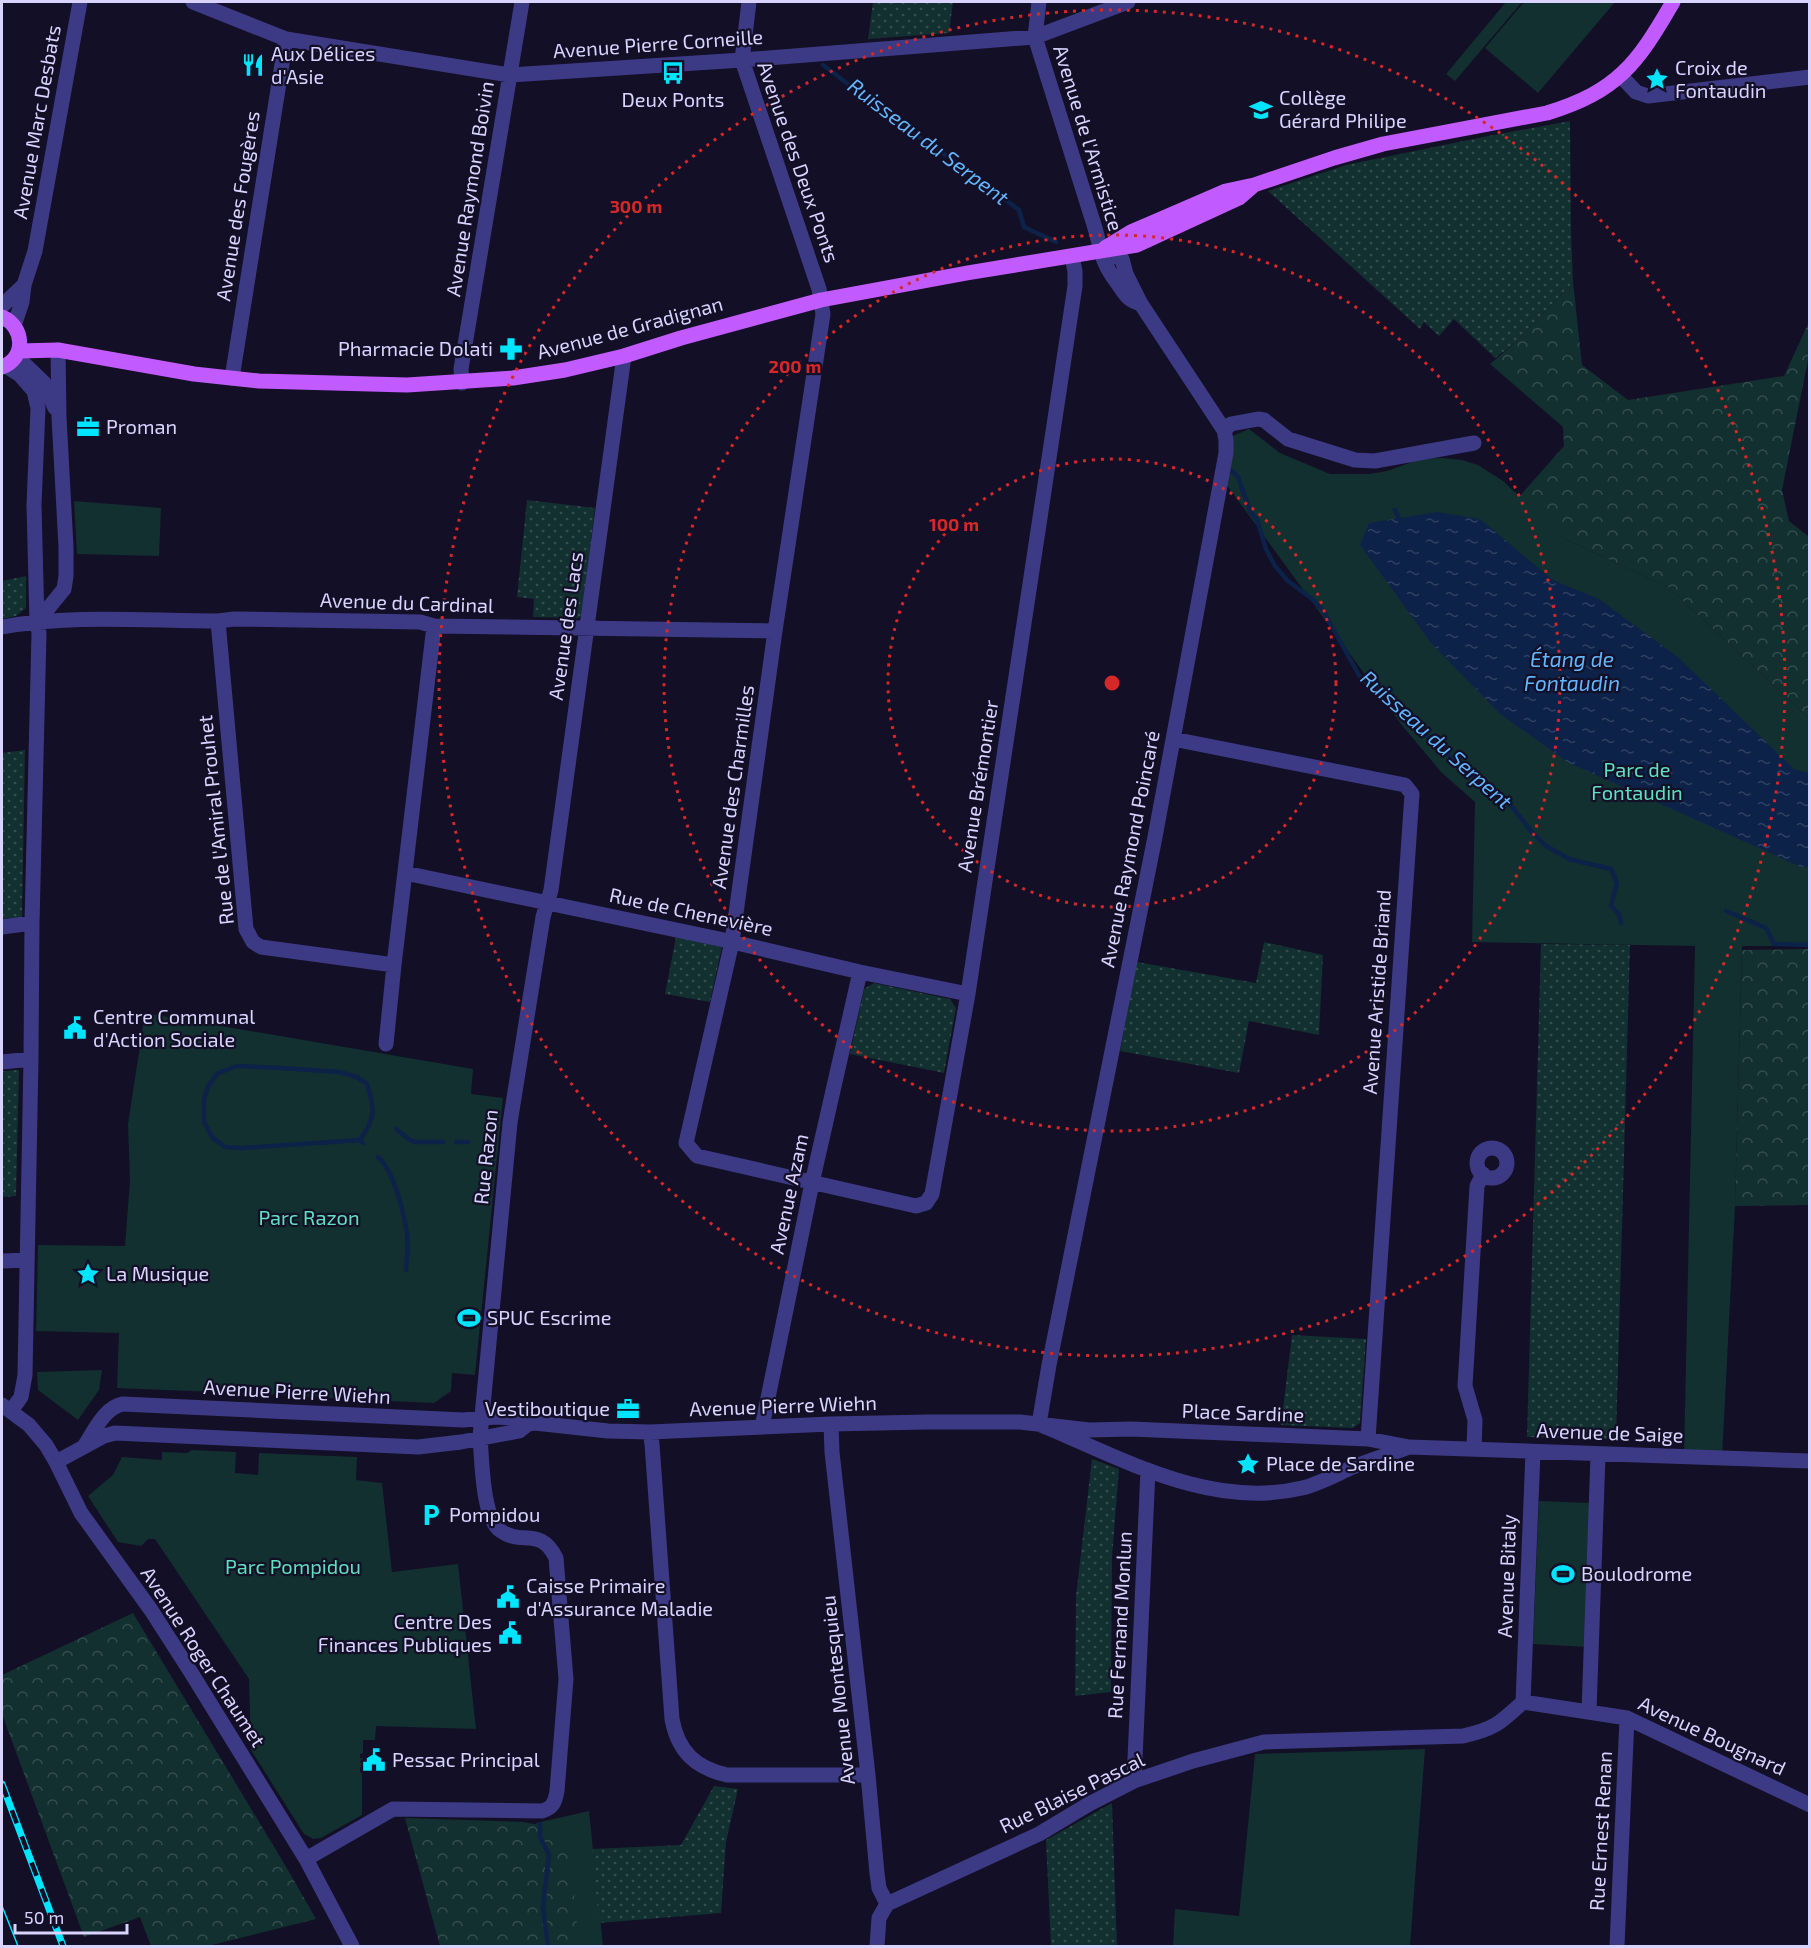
<svg xmlns="http://www.w3.org/2000/svg" width="1811" height="1948" font-family="'Exo 2',sans-serif">
	<defs>
		<pattern id="forest-crowns" width="20" height="18" patternUnits="userSpaceOnUse" patternTransform="scale(1.5)"><rect width="20" height="18" fill="#12302f"/><path d="M2 6a3 3 0 1 1 6 0M12 15a3 3 0 1 1 6 0" fill="none" stroke="#344d4e"/></pattern>
		<pattern id="garden-dots" width="8" height="8" patternUnits="userSpaceOnUse" patternTransform="scale(1.5)"><rect width="8" height="8" fill="#12302f"/><path d="M2 2h.1M6 6h.1" fill="none" stroke="#344d4e" stroke-width="1.8" stroke-linecap="round"/></pattern>
		<pattern id="water-ripples" width="26" height="14" patternUnits="userSpaceOnUse" patternTransform="scale(1.5)"><rect width="26" height="14" fill="#0c2248"/><path d="M2 4q2-2 4 0t4 0M15 11q2-2 4 0t4 0" fill="none" stroke="#2f4163"/></pattern>
	</defs>
	<rect width="100%" height="100%" fill="#130f26"/>
	<path fill="#12302f" d="M1506,2h16l-67,79 -9,-7z
		M1524,2h91l-77,91 -53,-45z
		M1249,429l31,24 50,21h39l18,-3 33,-12 22,-1 20,2 16,5 25,16 62,58 103,48 141,131v228h-67l-7,260 -13,252 -38,-2 11,-510 -223,-4 3,-140 -34,-30 -40,-48 -180,-247 7,-39z
		M74,501l87,7 -2,48 -82,-2z
		M145,1013l328,56 -2,25 32,4 -28,277 -23,-2 -1,18 -17,12 -48,-2v-8h-14l-1,7 -110,-6 1,-8 -22,-2 -1,9 -122,-5 2,-55 -83,-2 2,-86 87,1 5,-66 -2,-56z
		M102,1370l-3,20 -21,30 -40,-30 -1,-18z
		M192,1450l44,2 -1,21 23,2 1,-22 98,4 -1,23 26,3 10,89 66,-8 18,165 -100,-3 -1,14h-12v13l-3,1v4h3l-1,3h-2l2,6h-2v5l2,1v42l-41,23 -8,1 -9,-5 -53,-84 -2,-71 -94,-140h-7l-7,7 -23,-4 -30,-46 25,-21 9,-18 40,3v-8l25,1z
		M1539,1501l53,2 -5,144 -54,-3z
		M1425,1749l-15,197h-237l2,-37 64,7 16,-162z
		M589,1811l14,135h-56l-11,-123z"/>
	<path fill="url(#forest-crowns)" d="M1573,282l9,83 46,35 156,-24 25,-54v33l-27,135 7,31 20,16v181l-141,-131 -103,-48 -46,-42 45,-51 -1,-19 -73,-63 25,-21z
		M1809,949v256l-74,1 7,-256z
		M133,1613l152,252 31,54 -108,27h-57l-11,-29 -56,20 -82,-223v-39z
		M405,1818l118,4 22,4 25,25 9,95h-139z"/>
	<path fill="url(#garden-dots)" d="M873,2h80l-4,31 -81,6z
		M1570,121l1,110 2,51 -58,61 -20,15 -41,-39 -15,17 -15,-14 -4,7 -152,-138 78,-26 142,-29z
		M527,500l68,8 -13,107 -4,3 -45,-1 1,-18 -17,-2z
		M26,576v32l-10,8 -14,3v-38z
		M25,750l-3,167 -20,2v-166z
		M676,937l46,10 -12,55 -45,-8z
		M1264,942l59,13 -4,80 -70,-14 -10,52 -119,-22 17,-89 119,21z
		M1541,944l89,1 -14,494 -89,-2z
		M874,983l76,16 6,9 -12,65 -94,-19 14,-65z
		M19,1070l-3,126 -14,1v-126z
		M1292,1335l74,4 -6,84 -7,5 -72,-3z
		M1092,1459l27,10 -7,88 -1,135 -36,4 1,-100z
		M714,1786l24,3 -12,53 -5,71 -122,10 -7,-74 89,-4z
		M1112,1803l5,143h-66l-5,-106z"/>
	<path fill="url(#water-ripples)" d="M1437,512l43,7 73,61 46,19 80,59 115,111 15,4v94h-8l-232,-104 -69,-49 -69,-71 -71,-98 9,-22z"/>
	<g fill="none" stroke-linecap="round" stroke-linejoin="round">
		<path stroke="#0c2248" stroke-width="4.5" d="M823,65l42,32 23,14 6,9 63,43 62,47 5,17 32,15
			M1228,468l10,9 12,34 7,9 9,29 9,17 13,15 24,18 10,10 38,68 121,107 31,23 19,24 15,15 23,13 42,10 6,14 -6,23 8,8 2,9
			M1395,510l6,13
			M1726,911l40,17 8,16 36,1
			M396,1129l14,11 6,2h27
			M360,1140l-118,8 -17,-1 -13,-10 -8,-15v-23l4,-13 10,-13 19,-7 44,2 58,4 18,5 10,7c8,25 9,33 -7,56l3,3
			M456,1142h12
			M378,1157c15,13 24,50 28,70 3,14 1,28 0,43
			M540,1824v13l9,18 -6,52 5,39"/>
		<path stroke="#3d3a85" stroke-width="15" d="M193,2l93,37 224,36 232,-15 293,-23 93,-35
			M749,2l-7,58 77,229 4,25 -48,317 -43,311 -46,201 11,13 219,50 10,-3 6,-9 36,-200 107,-708v-15l-3,-14
			M1039,2l-4,35 60,191c7,25 6,34 23,56 7,10 9,15 20,19
			M1621,76l15,16 12,4 162,-19
			M2,306l22,-21
			M14,326l8,-24 2,-17 11,-34 45,-249
			M16,356l28,27 11,25
			M6,366l14,9 14,16 4,17 -4,97 3,117 2,11 -7,290 -1,136 -6,316 -4,22 -10,14
			M232,378l54,-339
			M462,383l-1,-14 61,-367
			M1224,430l7,-6 27,-5 6,1 24,19 67,21 20,1 99,-18
			M218,621l28,308 7,13 8,5 133,18 40,-339
			M37,622l27,-33 2,-13v-29l-7,-130 -1,-67
			M2,627c69,-13 145,-6 216,-6l16,-2 186,3 14,4 341,5
			M1173,739l232,46 7,9 -44,645
			M405,873l319,67 136,32 108,22
			M2,927l30,-4
			M386,1044l8,-79
			M2,1062l29,-3
			M1477 1163a15 15 0 1 1 30 0a15 15 0 1 1-30 0Z
			M2,1261l25,-1
			M2,1405l27,20 17,20 10,17 25,51 70,97 41,64 114,185 46,87
			M831,1424l1,28 36,323 9,98 2,15 8,16
			M1039,1424l10,-59 106,-528 71,-384v-13l-2,-10 -83,-126 -15,-30 -4,-15 -22,-8
			M762,1427l50,-244 48,-211
			M650,1432l2,12 20,275c6,33 24,49 55,56h141
			M85,1445c9,-14 20,-38 38,-41l340,16 32,-3 24,1 9,6
			M1409,1447l401,14
			M1474,1449l1,-29 -10,-34 12,-200 6,-12
			M56,1462l48,-26 11,-3 303,14 43,-5 58,-11 9,-7 7,-1 73,8 42,1 181,-8 96,-2h93l69,8 42,-1 237,10 41,8c-19,7 -38,13 -56,20 -16,7 -34,17 -51,21 -91,22 -181,-30 -263,-64
			M1523,1702l104,16 183,87
			M1523,1702l10,-250
			M1589,1711l9,-256
			M1134,1781l14,-311
			M306,1859l87,-50 149,2c11,-3 13,-9 15,-20l9,-112 -10,-121c-16,-32 -34,-12 -55,-27 -19,-12 -19,-72 -21,-94l30,-314 33,-206 8,-27 73,-534
			M877,1946l2,-28 8,-14 152,-70 50,-30 45,-23 59,-20 71,-19 199,-6c31,-7 36,-12 60,-34
			M1617,1946l10,-228"/>
		<path stroke="#c25bff" stroke-width="15" d="M1105,248l26,-16 21,-9 74,-32 28,-6 80,-27 49,-14 164,-31c71,-22 90,-49 126,-111
			M2,317c23,10 24,41 0,50
			M19,351l39,-1 136,24 65,7 148,4 106,-7 52,-8 59,-14 57,-18 140,-38 146,-27 170,-28 102,-47 15,-13"/>
		<path stroke="#00e5ff" stroke-width="1.5" d="M2,1906l16,40"/>
		<g stroke="#00e5ff" stroke-width="7">
			<path id="rail" d="M2,1784l61,162"/>
		</g>
		<use href="#rail" stroke="#130f26" stroke-width="4.5" stroke-dasharray="14" stroke-linecap="butt"/>
	</g>
	<g fill="none" stroke="#d62828" stroke-width="3" stroke-dasharray="3 6">
		<circle cx="1112" cy="683" r="224"/>
		<circle cx="1112" cy="683" r="448"/>
		<circle cx="1112" cy="683" r="673"/>
	</g>
	<defs>
		<g id="restaurant-bare" transform="scale(1.8)"><path d="M-5-6h1v4h1v-4h1v4h1v-4h1v5L-1.5 .5V6h-2V.5L-5-1ZM5-6V6H3V1.5H1.5Q1.5-4 5-6Z" fill="#00e5ff" stroke="#130f26" stroke-width="2.5" paint-order="stroke"/></g>
		<g id="bus-bare" transform="scale(1.8)"><path d="M-5-6H5V4H4V6H2V4H-2V6H-4V4H-5ZM-3.5-4V0h7V-4ZM-3.5 1.2v1.5H-2V1.2ZM2 1.2v1.5H3.5V1.2Z" fill="#00e5ff" stroke="#130f26" stroke-width="2.5" paint-order="stroke"/></g>
		<g id="sight-bare" transform="scale(1.8)"><path d="M0-6L1.8-2.2L6-1.7L2.9 1.2L3.7 5.4L0 3.3L-3.7 5.4L-2.9 1.2L-6-1.7L-1.8-2.2Z" fill="#00e5ff" stroke="#130f26" stroke-width="2.5" paint-order="stroke"/></g>
		<g id="school-bare" transform="scale(1.8)"><path d="M0-5L7-2L0 1L-7-2ZM-4 1L0 2.5L4 1V4Q0 6-4 4Z" fill="#00e5ff" stroke="#130f26" stroke-width="2.5" paint-order="stroke"/></g>
		<g id="pharmacy-bare" transform="scale(1.8)"><path d="M-2-6h4v4h4v4h-4v4h-4v-4h-4v-4h4Z" fill="#00e5ff" stroke="#130f26" stroke-width="2.5" paint-order="stroke"/></g>
		<g id="office-bare" transform="scale(1.8)"><path d="M-6-3h4V-5.5h4V-3h4V5H-6ZM-1-4.5V-3h2v-1.5ZM-6 0V1H6V0Z" fill="#00e5ff" stroke="#130f26" stroke-width="2.5" paint-order="stroke"/></g>
		<g id="civic-bare" transform="scale(1.8)"><path d="M-.6-6.5H3V-4.5H.6V-3L4-1V1h2V6H-6V1h2V-1L-.6-3ZM-1.2 2.5V6h2.4V2.5Z" fill="#00e5ff" stroke="#130f26" stroke-width="2.5" paint-order="stroke"/></g>
		<g id="stadium-bare" transform="scale(1.8)"><path d="M0-5a6.5 5 0 1 0 0 10a6.5 5 0 1 0 0-10ZM-3.5-1.8h7v3.6h-7Z" fill="#00e5ff" stroke="#130f26" stroke-width="2.5" paint-order="stroke"/></g>
		<g id="parking-bare" transform="scale(1.8)"><path d="M-3.5-5.5H1a3.5 3.5 0 0 1 0 7H-1V5.5H-3.5ZM-1-3.4V-.6H.8a1.4 1.4 0 0 0 0-2.8Z" fill="#00e5ff" stroke="#130f26" stroke-width="2.5" paint-order="stroke"/></g>
	</defs>
	<g fill-rule="evenodd">
		<use href="#restaurant-bare" x="253" y="65"/>
		<use href="#bus-bare" x="673" y="73"/>
		<use href="#sight-bare" x="1657" y="79"/>
		<use href="#school-bare" x="1261" y="110"/>
		<use href="#pharmacy-bare" x="511" y="349"/>
		<use href="#office-bare" x="88" y="427"/>
		<use href="#civic-bare" x="75" y="1028"/>
		<use href="#sight-bare" x="88" y="1274"/>
		<use href="#stadium-bare" x="469" y="1318"/>
		<use href="#office-bare" x="628" y="1409"/>
		<use href="#sight-bare" x="1248" y="1464"/>
		<use href="#parking-bare" x="431" y="1515"/>
		<use href="#stadium-bare" x="1563" y="1574"/>
		<use href="#civic-bare" x="508" y="1597"/>
		<use href="#civic-bare" x="510" y="1633"/>
		<use href="#civic-bare" x="374" y="1760"/>
	</g>
	<g text-anchor="middle" stroke-width="4.5" stroke-linejoin="round" paint-order="stroke">
		<g font-size="20" fill="#d9d4ff" stroke="#130f26">
			<text transform="translate(658 44) rotate(-4)" y="7">Avenue Pierre Corneille</text>
			<text transform="translate(37 122) rotate(-80)" y="7">Avenue Marc Desbats</text>
			<text transform="translate(1088 138) rotate(73)" y="7">Avenue de l'Armistice</text>
			<text transform="translate(798 162) rotate(71)" y="7">Avenue des Deux Ponts</text>
			<text transform="translate(470 189) rotate(-81)" y="7">Avenue Raymond Boivin</text>
			<text transform="translate(238 206) rotate(-81)" y="7">Avenue des Fougères</text>
			<text transform="translate(630 328) rotate(-15)" y="7">Avenue de Gradignan</text>
			<text transform="translate(407 603) rotate(2)" y="7">Avenue du Cardinal</text>
			<text transform="translate(566 626) rotate(-82)" y="7">Avenue des Lacs</text>
			<text transform="translate(978 786) rotate(-81)" y="7">Avenue Brémontier</text>
			<text transform="translate(733 787) rotate(-82)" y="7">Avenue des Charmilles</text>
			<text transform="translate(216 820) rotate(-96)" y="7">Rue de l'Amiral Prouhet</text>
			<text transform="translate(1130 849) rotate(-79)" y="7">Avenue Raymond Poincaré</text>
			<text transform="translate(691 912) rotate(12)" y="7">Rue de Chenevière</text>
			<text transform="translate(1377 992) rotate(-86)" y="7">Avenue Aristide Briand</text>
			<text transform="translate(486 1157) rotate(-84)" y="7">Rue Razon</text>
			<text transform="translate(789 1194) rotate(-78)" y="7">Avenue Azam</text>
			<text transform="translate(297 1392) rotate(3)" y="7">Avenue Pierre Wiehn</text>
			<text transform="translate(783 1406) rotate(-2)" y="7">Avenue Pierre Wiehn</text>
			<text transform="translate(1243 1413) rotate(2)" y="7">Place Sardine</text>
			<text transform="translate(1610 1433) rotate(2)" y="7">Avenue de Saige</text>
			<text transform="translate(1507 1576) rotate(-88)" y="7">Avenue Bitaly</text>
			<text transform="translate(1120 1625) rotate(-87)" y="7">Rue Fernand Monlun</text>
			<text transform="translate(203 1657) rotate(57)" y="7">Avenue Roger Chaumet</text>
			<text transform="translate(838 1690) rotate(-96)" y="7">Avenue Montesquieu</text>
			<text transform="translate(1712 1736) rotate(25)" y="7">Avenue Bougnard</text>
			<text transform="translate(1072 1793) rotate(-26)" y="7">Rue Blaise Pascal</text>
			<text transform="translate(1601 1831) rotate(-87)" y="7">Rue Ernest Renan</text>
		</g>
		<g font-size="20" fill="#d9d4ff" stroke="#130f26" text-anchor="start">
			<text x="271" y="61">Aux Délices<tspan x="271" dy="23">d'Asie</tspan></text>
			<text x="1675" y="75">Croix de<tspan x="1675" dy="23">Fontaudin</tspan></text>
			<text x="1279" y="105">Collège<tspan x="1279" dy="23">Gérard Philipe</tspan></text>
			<text x="673" y="107" text-anchor="middle">Deux Ponts</text>
			<text x="493" y="356" text-anchor="end">Pharmacie Dolati</text>
			<text x="106" y="434">Proman</text>
			<text x="93" y="1024">Centre Communal<tspan x="93" dy="23">d'Action Sociale</tspan></text>
			<text x="106" y="1281">La Musique</text>
			<text x="487" y="1325">SPUC Escrime</text>
			<text x="610" y="1416" text-anchor="end">Vestiboutique</text>
			<text x="1266" y="1471">Place de Sardine</text>
			<text x="449" y="1522">Pompidou</text>
			<text x="1581" y="1581">Boulodrome</text>
			<text x="526" y="1593">Caisse Primaire<tspan x="526" dy="23">d'Assurance Maladie</tspan></text>
			<text x="492" y="1629" text-anchor="end">Centre Des<tspan x="492" dy="23">Finances Publiques</tspan></text>
			<text x="392" y="1767">Pessac Principal</text>
		</g>
		<g font-size="20" fill="#5fe0c0" stroke="#130f26">
			<text x="1637" y="777">Parc de<tspan x="1637" dy="23">Fontaudin</tspan></text>
			<text x="309" y="1225">Parc Razon</text>
			<text x="293" y="1574">Parc Pompidou</text>
		</g>
		<g font-size="21" font-style="italic" fill="#62b6ff" stroke="#130f26">
			<text transform="translate(928 142) rotate(37)" y="7">Ruisseau du Serpent</text>
			<text x="1572" y="667">Étang de<tspan x="1572" dy="24">Fontaudin</tspan></text>
			<text transform="translate(1436 740) rotate(42)" y="7">Ruisseau du Serpent</text>
		</g>
	</g>
	<circle cx="1112" cy="683" r="9" fill="#d62828" stroke="#130f26" stroke-width="3"/>
	<g font-size="18" text-anchor="middle" font-weight="bold" fill="#d62828" stroke="#130f26" stroke-width="4.5" stroke-linejoin="round" paint-order="stroke">
		<text x="636" y="213">300 m</text>
		<text x="795" y="373">200 m</text>
		<text x="954" y="531">100 m</text>
	</g>
	<rect width="1811" height="1948" fill="none" stroke="#d9d4ff" stroke-width="6"/>
	<path d="M15 1924v9h112v-9" fill="none" stroke="#d9d4ff" stroke-width="3"/>
	<text x="24" y="1924" font-size="18" fill="#d9d4ff" stroke="#130f26" stroke-width="4.5" paint-order="stroke">50 m</text>
</svg>
